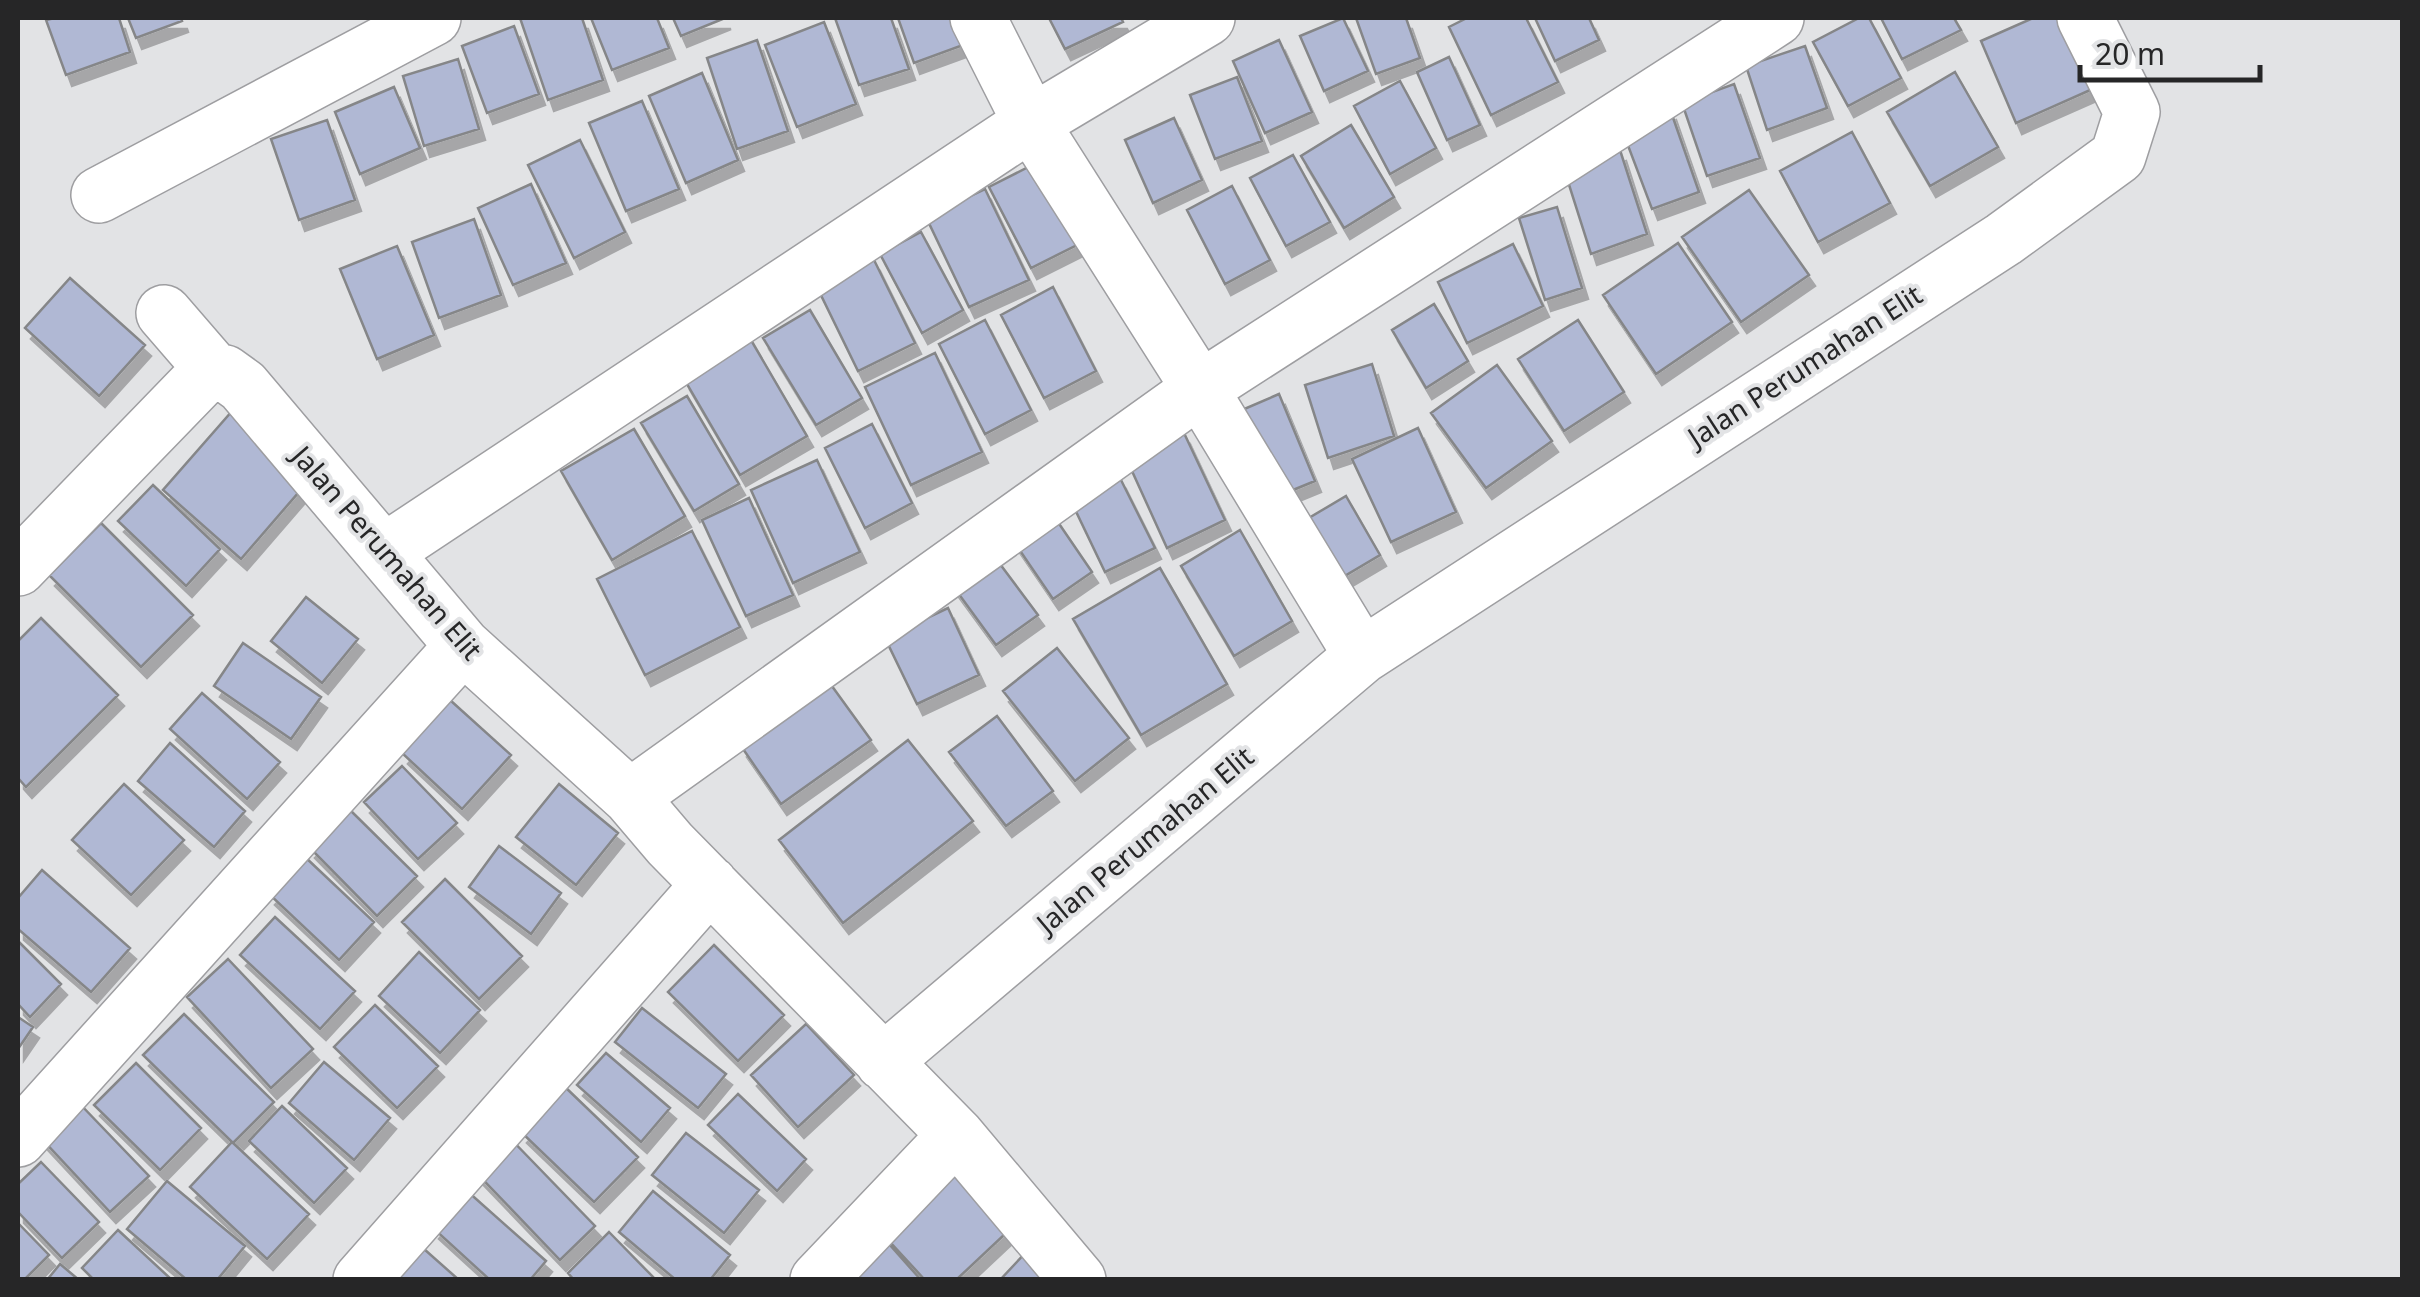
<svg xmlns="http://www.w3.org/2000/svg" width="2420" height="1297" font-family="'Noto Sans',sans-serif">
	<defs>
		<filter id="shadow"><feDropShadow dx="6" dy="11" stdDeviation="0" flood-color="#0004"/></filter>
	</defs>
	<rect width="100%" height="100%" fill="#e2e3e5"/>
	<path fill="#b0b8d4" stroke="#858688" stroke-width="2.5" filter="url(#shadow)" d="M55,18h64l11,34 -64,23 -20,-55z
		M128,18h53l1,3 -46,17z
		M520,18h62l21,62 -55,20z
		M591,18h66l12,30 -57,22z
		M673,18h52l-44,18z
		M835,18h56l18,51 -50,16z
		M898,18h68l8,23 -60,22z
		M1049,18h72l2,4 -58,27z
		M1343,18l25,53 -44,20 -24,-55z
		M1356,18h50l14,40 -44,16z
		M1467,18h59l32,64 -67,33 -42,-88z
		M1535,18h54l10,22 -44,21z
		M1859,18h10l32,60 -53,28 -35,-64z
		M1881,18h73l7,12 -59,29z
		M2033,18h33l31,69 -81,36 -35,-82z
		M824,22l32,82 -59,23 -32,-82z
		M514,26l25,68 -52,19 -25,-67z
		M757,40l31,91 -51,18 -30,-91z
		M1279,40l33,72 -47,21 -32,-72z
		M1805,46l22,62 -60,22 -21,-64z
		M1449,57l31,68 -33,15 -30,-68z
		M458,59l21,70 -55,17 -21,-70z
		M1955,72l43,75 -68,39 -43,-74z
		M702,73l36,87 -52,23 -37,-87z
		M1237,77l25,64 -47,18 -25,-64z
		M1400,81l36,67 -46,26 -36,-68z
		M1734,84l26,74 -53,18 -25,-73z
		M394,87l26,61 -60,26 -25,-62z
		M642,101l37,88 -53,22 -37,-88z
		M1670,109l29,83 -47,17 -31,-82z
		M1174,118l28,62 -49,23 -28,-63z
		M327,120l28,80 -56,20 -28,-81z
		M1351,125l43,72 -50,31 -43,-72z
		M1852,132l38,71 -72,39 -38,-71z
		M580,140l45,92 -51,26 -46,-93z
		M1620,150l27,84 -56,20 -27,-85z
		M1293,155l37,67 -44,24 -36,-68z
		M1046,158l41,82 -56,28 -42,-81z
		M531,184l35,79 -53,22 -35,-77z
		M1232,186l38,74 -45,24 -38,-74z
		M985,189l44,91 -60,27 -43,-90z
		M1749,190l60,85 -68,47 -59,-85z
		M1557,207l25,81 -37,12 -26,-82z
		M474,219l27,76 -62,23 -27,-76z
		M921,232l42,78 -41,23 -42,-79z
		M1678,243l54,79 -76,52 -53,-79z
		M1513,244l30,62 -76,37 -29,-61z
		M397,246l37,89 -57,24 -37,-90z
		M874,260l41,83 -57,28 -41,-84z
		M70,278l75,67 -46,51 -74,-68z
		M1053,287l43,84 -52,27 -43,-83z
		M1434,304l34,57 -42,27 -34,-58z
		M810,310l52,88 -46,27 -53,-87z
		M985,320l46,90 -46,24 -46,-90z
		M1578,320l46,72 -60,39 -46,-72z
		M751,340l56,96 -67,39 -56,-96z
		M935,353l47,99 -71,33 -46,-98z
		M1372,364l22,72 -66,22 -23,-73z
		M1497,365l55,76 -66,47 -55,-75z
		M1279,394l36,87 -44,18 -36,-86z
		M687,396l52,88 -45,27 -53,-88z
		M233,410l78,68 -70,81 -78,-69z
		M872,424l40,79 -47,25 -40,-80z
		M1418,428l38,84 -65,30 -39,-83z
		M634,429l51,87 -73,44 -51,-89z
		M1184,433l41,87 -58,28 -40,-88z
		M817,460l43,92 -67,31 -42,-93z
		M1120,478l35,70 -50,24 -34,-71z
		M153,485l67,64 -34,37 -68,-65z
		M1346,496l34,59 -54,32 -34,-59z
		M749,498l44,97 -47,21 -44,-96z
		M1049,509l43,63 -39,27 -43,-63z
		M101,523l92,92 -52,52 -92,-92z
		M1240,530l52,91 -58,35 -53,-90z
		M692,531l48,96 -95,48 -48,-96z
		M991,552l47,63 -42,30 -46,-63z
		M1160,568l67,116 -86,51 -68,-116z
		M306,597l52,42 -36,44 -51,-42z
		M948,608l31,67 -62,29 -32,-66z
		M41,618l77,77 -92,92 -8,-9v-137z
		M243,643l78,54 -30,42 -77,-53z
		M1057,648l72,90 -54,43 -72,-90z
		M829,682l42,58 -90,64 -40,-58z
		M202,693l78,69 -33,37 -77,-70z
		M450,700l61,55 -49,54 -60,-56z
		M997,716l56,75 -47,35 -57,-74z
		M908,740l65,81 -130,102 -64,-83z
		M170,743l75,68 -31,36 -76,-66z
		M402,766l55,57 -39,36 -54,-57z
		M124,784l60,56 -53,55 -59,-55z
		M559,784l59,49 -42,52 -60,-48z
		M348,808l69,68 -40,40 -68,-69z
		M499,846l62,47 -30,41 -62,-47z
		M304,856l70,66 -35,38 -70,-66z
		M42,870l88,78 -39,44 -73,-63v-31z
		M445,879l77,77 -43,43 -77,-77z
		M275,917l80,74 -35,38 -80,-74z
		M18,941l43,43 -31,33 -12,-13z
		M714,945l70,70 -46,46 -70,-69z
		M419,952l61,58 -40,43 -61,-57z
		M228,959l85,90 -42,39 -84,-91z
		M375,1005l63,61 -41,42 -63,-61z
		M642,1008l84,66 -28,34 -83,-66z
		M184,1014l90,88 -41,41 -90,-88z
		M18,1017l15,10 -15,22z
		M806,1024l48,51 -56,52 -47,-52z
		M606,1053l64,55 -29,34 -64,-57z
		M324,1062l66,56 -36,42 -65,-57z
		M136,1063l65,65 -41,42 -66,-65z
		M564,1086l74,71 -44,45 -73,-70z
		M738,1094l68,65 -29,32 -69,-66z
		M79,1103l70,73 -39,36 -68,-73z
		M282,1106l65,62 -33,35 -65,-62z
		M504,1132l91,94 -35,34 -91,-95z
		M686,1133l73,57 -35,43 -72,-58z
		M232,1142l77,72 -42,45 -77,-72z
		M960,1153l61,66 -65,61h-31l-47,-51z
		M41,1162l58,60 -37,36 -44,-46v-28z
		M167,1181l78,65 -28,34h-30l-60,-51z
		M466,1190l80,71 -16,19h-40l-57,-52z
		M653,1191l77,64 -20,25h-34l-57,-48z
		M18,1223l31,32 -25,25h-6z
		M118,1230l54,50h-78l-12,-12z
		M609,1232l47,48h-82l-6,-7z
		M881,1235l40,45h-76z
		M415,1241l44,39h-77z
		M1028,1250l33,30h-61z
		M60,1264l19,16h-32z"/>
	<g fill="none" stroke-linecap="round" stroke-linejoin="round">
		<g stroke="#9e9ea1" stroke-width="58">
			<path id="minor" d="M978,18l53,105 169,266 162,267
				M99,195l334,-177
				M164,313l51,59
				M384,552l647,-429 176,-105
				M18,568l186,-192 21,-3 18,13 220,260 167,151 40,47 286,291 122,145
				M630,797l570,-408 576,-371
				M883,1062l479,-406 642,-417 114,-83 14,-44 -47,-94
				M18,1139l445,-493
				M361,1280l349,-396
				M818,1280l138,-145"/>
		</g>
		<use href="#minor" stroke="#fff" stroke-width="55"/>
	</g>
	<g text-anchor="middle" stroke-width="8" stroke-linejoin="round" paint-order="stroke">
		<g font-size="28" fill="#262627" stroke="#e2e3e5">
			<text transform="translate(1805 366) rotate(-33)" y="10">Jalan Perumahan Elit</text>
			<text transform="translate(387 553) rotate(49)" y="10">Jalan Perumahan Elit</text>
			<text transform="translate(1145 840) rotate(-40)" y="10">Jalan Perumahan Elit</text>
		</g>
	</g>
	<rect width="2420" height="1297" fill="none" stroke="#262627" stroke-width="40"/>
	<path d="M2080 65v15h180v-15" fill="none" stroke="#262627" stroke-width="5"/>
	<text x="2095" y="65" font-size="30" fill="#262627" stroke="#e2e3e5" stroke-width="8" paint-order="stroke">20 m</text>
</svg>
